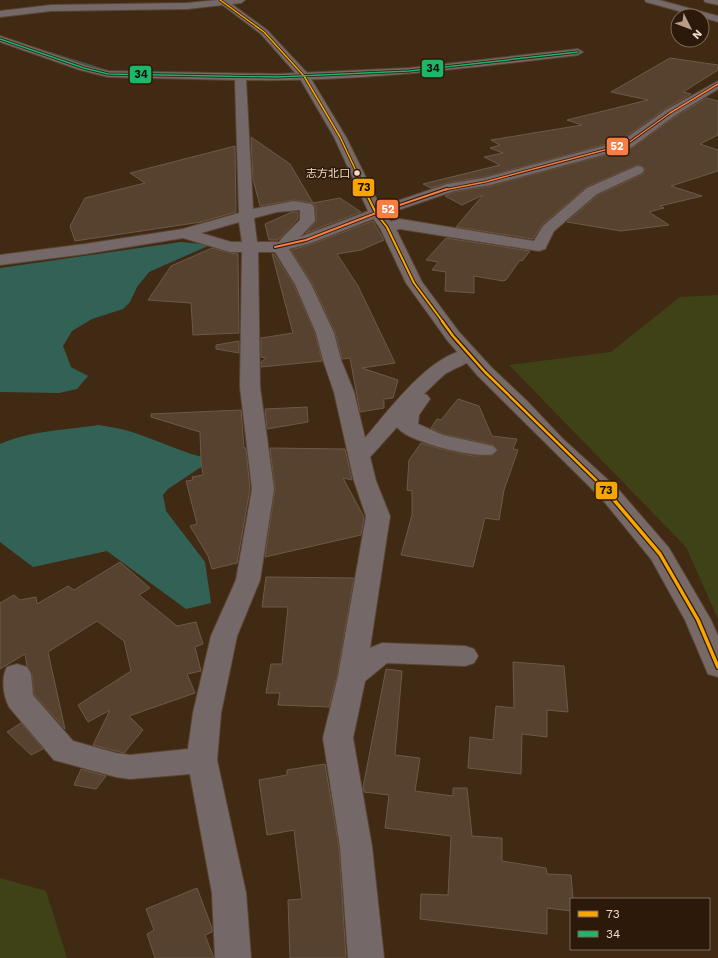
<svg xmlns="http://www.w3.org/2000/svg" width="718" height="958" font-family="'Work Sans','Noto Sans JP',sans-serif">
	<rect width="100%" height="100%" fill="#412a14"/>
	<path fill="#3f4217" d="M718,295v324l-32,-72 -177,-182 102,-13 69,-55z
		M0,878l46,13 21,67h-67z"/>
	<path fill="#326256" d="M181,242l29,3 -61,27 -12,15 -7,15 -7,7 -31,10 -20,12 -9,15 8,21 17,9 -11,13 -18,4 -59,-1v-124z
		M98,425c13,2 25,4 37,8 24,8 46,19 71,25v4l-5,5 -33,22 -5,6 3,16 39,51 6,41 -25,6 -79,-58 -74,16 -33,-25v-98c29,-13 66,-14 98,-19z"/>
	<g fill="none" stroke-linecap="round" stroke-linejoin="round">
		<path fill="#326256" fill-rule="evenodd" d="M42,50h2l70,22 -4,1 -68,-21z"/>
	</g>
	<path fill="#56422f" stroke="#6c5948" d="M670,58l48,7v5l-35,22 8,2 -26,15 -44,31 -137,37 -37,6 -16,5 -8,-4 77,-19 -16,-8 19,-4 -13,-5 10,-3 -9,-5 91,-15 -15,-5 81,-20 -37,-8z
		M706,98l12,3v34l-18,9 18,6v21l-47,15 31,10 -42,10 4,2 -15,4 20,13 -48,6 -54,-9 31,-27 45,-21 2,-5 -3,-3 -5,-1 -51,22 -44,38 -9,14 -77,-12 27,-32 -21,10 -17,-9 9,-4 36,-6 142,-38 43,-31z
		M251,137l39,27 23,39 -19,-3 -34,6 -7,-27z
		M235,146l1,66 -35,10 -126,19 -5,-15 15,-28 60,-15 -15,-10z
		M340,198l21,14 -55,21 10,-12v-14l-3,-4z
		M292,212h6v7l-20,21h-9l-4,-16z
		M373,221l11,19 -23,10 -24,4 21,32 37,77 -33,5 36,12 -5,18 -9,1v9l-24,4 -10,-54 -8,1 -7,-27 -23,-49 -21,-33 21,-6z
		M446,238l84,13 -8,10 -2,-1 -14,20 -3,1 -29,-5v17l-29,-2 1,-19 -14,-2 6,-8 -12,-2z
		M212,248l18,5 8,1 1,79 -46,2 -2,-32 -43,-3 23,-34z
		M272,254h2l20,31 21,48 7,28 -61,6v-5l5,-4 -5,-1v-19l32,-5z
		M239,341v12l-23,-4v-4z
		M458,399l21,7 13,30 25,3 -4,10 5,1 -14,40 -5,30 -14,-2 -12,49 -72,-12 11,-40v-24l-5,-1 2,-30 12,-17 21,6 31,7 20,-1 5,-5 -5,-5 -50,-11 -12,-6 6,-9 4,1z
		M307,407l1,15 -41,7 -2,-20z
		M241,410l3,38h2l4,41 -13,74 -25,6 -4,-13 -18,-30 7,-2 -11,-43 7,-1 -1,-3 11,-2 -2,-13 -1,-30 -49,-15v-3z
		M270,448l75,1 7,31 -9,-2 21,39 -3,18 -96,22 10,-68z
		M120,562l30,26 -11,7 38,31 19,-4 7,22 -8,3 6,24 -14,3 8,19 -66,23 14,14 -19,23 -31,-8 17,-35 -22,12 -10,-17 53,-34 -7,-30 -27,-20 -49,31 17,77 -31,-35 -2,-20 -5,-8 -2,-12 -25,15v-66l14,-8 6,5 16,-3 1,7 31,-18 6,4z
		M266,577l88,1 -17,98 -8,31 -51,-2 2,-12h-14l5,-29h11l6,-57h-26z
		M513,662l51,4 4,46 -21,-2v27l-25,-3 -1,40 -53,-6 2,-31 23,3 3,-34 18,2z
		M386,669l16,2 -7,84 25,3 -5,33 38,5v-8h14l5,48 30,2v23l44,7 1,6 24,1 2,24h-2v12l-24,-3v26l-127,-15 1,-25 27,1 3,-59 -66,-8 4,-33 -25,-3 -1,-5z
		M21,723l22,26 -12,6 -24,-23z
		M325,764l14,83 7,111h-56l-2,-58 14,-1 -8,-69 -27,5 -8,-55 28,-5v-5z
		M81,769l25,7 -10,13 -22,-4z
		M197,888l15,40v4l-7,3 9,23h-59l-8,-24 7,-4 -8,-21z"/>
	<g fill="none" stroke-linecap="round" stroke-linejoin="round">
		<g stroke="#5b4634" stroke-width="2">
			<path id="street" d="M217,0h28l-4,3 -54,6 -136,2 -51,6v-6l51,-6 136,-2z
				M645,0h14l59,16v6l-16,-5v-1h-5l-51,-14z
				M0,36l88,30 20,5 169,3 132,-6 169,-19 5,3 -5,3c-110,13 -221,27 -332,25l7,129 41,-8 18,3 2,3 1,14 -15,16 71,-27 76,-26 37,-6 138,-37 44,-31 52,-29v8l-44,27 -42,31 -142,38 -36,6 -73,25 -70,27 -22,6 22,35 23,49 7,27 13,32 11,46c22,-25 73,-96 111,-87l2,4c-4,6 -25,14 -33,19 -7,6 -14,13 -21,20l3,1 3,4 -11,16 -1,9 25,11 50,11 4,4 -4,4c-16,5 -86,-12 -96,-27l-27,30 6,24 14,35 -20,132 12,-5 83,3 9,3 4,7 -4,7 -9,3 -78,-3 -22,18 -12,57 19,109 12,111h-36l-8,-111 -17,-109 15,-62 28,-160 -12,-35 -20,-89 -11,-32 -7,-27 -21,-49 -20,-32h-17l2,135 14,102 -14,91 -23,56 -16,77 -4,47 29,133 5,65h-36l-3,-65 -22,-119 -60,5 -14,-2 -62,-17 -45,-53c-6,-12 -8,-29 -2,-40l10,-3 10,3 4,7 2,21 40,46 43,12 14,2 58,-6 5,-36 18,-77 25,-56 16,-91 -12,-102 2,-135h-12l-47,-14 -98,16 -85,11v-10l85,-11 98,-15 56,-16 -4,-133 -127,-3 -28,-7 -80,-28zM300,210v10l-18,18 -3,4h-22l-3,-24 23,-6zM239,222l3,20h-11l-30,-9z
				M637,166l5,1 2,3 -2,3 -45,21 -43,37 -9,18 -6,2 -139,-22 -13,3 -5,-2 -3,-3 3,-3 18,-5 134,22 9,-15 44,-38z"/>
		</g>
		<g stroke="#5b4634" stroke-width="2">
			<path id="secondary" d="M216,0h10l41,30 41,44 38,63 37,75 12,15 27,55 37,50 33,36 35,33 36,38 55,50 51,59 42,72 7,16v41l-10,-3 -23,-54 -34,-61 -49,-60 -124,-123 -31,-36 -41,-57 -26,-55 -11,-15 -35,-76 -35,-60 -38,-43z
				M704,0h14v5l-13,-3z"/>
		</g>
		<use href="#street" fill="#746968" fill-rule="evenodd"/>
		<use href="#secondary" fill="#776966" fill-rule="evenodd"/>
		<g stroke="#2c190a" stroke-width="3">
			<path id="bus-1-far3" d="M220,0l44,32 40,44 36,61 25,53"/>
		</g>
		<g stroke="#2c190a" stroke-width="4">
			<path id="bus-1-far2" d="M364,189l12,24 11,14 27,56 29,39"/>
		</g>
		<g stroke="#2c190a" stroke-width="5">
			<path id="bus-1-far1" d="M442,321l11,15 32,36 119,116"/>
		</g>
		<g stroke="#2c190a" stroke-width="6">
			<path id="bus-1" d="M603,487l57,67 38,66 20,47"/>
		</g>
		<g stroke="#2c190a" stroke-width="3">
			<path id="bus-2" d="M0,39l84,29 24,6 169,3 132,-6 169,-19"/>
		</g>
		<g stroke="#2c190a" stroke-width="3">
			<path id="bus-3-far1" d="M444,190l41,-8 142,-38 43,-31 48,-29"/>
		</g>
		<g stroke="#2c190a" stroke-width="4">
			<path id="bus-3" d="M275,247l31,-7 70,-27 71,-24"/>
		</g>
		<use href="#bus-1-far3" stroke="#f7a600" stroke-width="1.5"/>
		<use href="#bus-1-far2" stroke="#f7a600" stroke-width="2"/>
		<use href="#bus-1-far1" stroke="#f7a600" stroke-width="2.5"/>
		<use href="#bus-1" stroke="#f7a600" stroke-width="3.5"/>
		<use href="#bus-2" stroke="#1ab867" stroke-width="1.5"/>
		<use href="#bus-3-far1" stroke="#f77d43" stroke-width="1.5"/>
		<use href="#bus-3" stroke="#f77d43" stroke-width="2"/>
	</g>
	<circle fill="#f6dac7" stroke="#2c190a" stroke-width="1.5" cx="357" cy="173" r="3.5"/>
	<g text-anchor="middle" stroke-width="3" stroke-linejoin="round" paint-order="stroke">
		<g font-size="11" fill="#f6dac7" stroke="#2c190a" text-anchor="end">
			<text x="350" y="177">志方北口</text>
		</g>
	</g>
	<g stroke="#2c190a" stroke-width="1.5">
		<rect x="421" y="59" width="23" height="19" rx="4" fill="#1ab867"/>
		<rect x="129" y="65" width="23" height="19" rx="4" fill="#1ab867"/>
		<rect x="606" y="137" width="23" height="19" rx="4" fill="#f77d43"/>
		<rect x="352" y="178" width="23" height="19" rx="4" fill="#f7a600"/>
		<rect x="376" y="199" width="23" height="20" rx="4" fill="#f77d43"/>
		<rect x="595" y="481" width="23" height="19" rx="4" fill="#f7a600"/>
	</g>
	<g font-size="11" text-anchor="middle" font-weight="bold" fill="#fff">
		<text x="617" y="150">52</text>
		<text x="388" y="213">52</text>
	</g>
	<g font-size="11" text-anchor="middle" font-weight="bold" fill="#111">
		<text x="433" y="72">34</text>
		<text x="141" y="78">34</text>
		<text x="364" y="191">73</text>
		<text x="606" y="494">73</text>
	</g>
	<rect x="570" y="898" width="140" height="52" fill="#2c190a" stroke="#7d6656"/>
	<rect x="578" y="911" width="20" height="6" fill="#f7a600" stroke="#7d6656"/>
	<text x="606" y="918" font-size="12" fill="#f6dac7">73</text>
	<rect x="578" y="931" width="20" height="6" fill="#1ab867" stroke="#7d6656"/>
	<text x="606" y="938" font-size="12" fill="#f6dac7">34</text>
	<g transform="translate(690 28) rotate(132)"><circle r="19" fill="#2c190a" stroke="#7d6656"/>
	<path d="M0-3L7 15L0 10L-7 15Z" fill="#b79c88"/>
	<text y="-6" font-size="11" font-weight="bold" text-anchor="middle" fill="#f6dac7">N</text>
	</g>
</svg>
